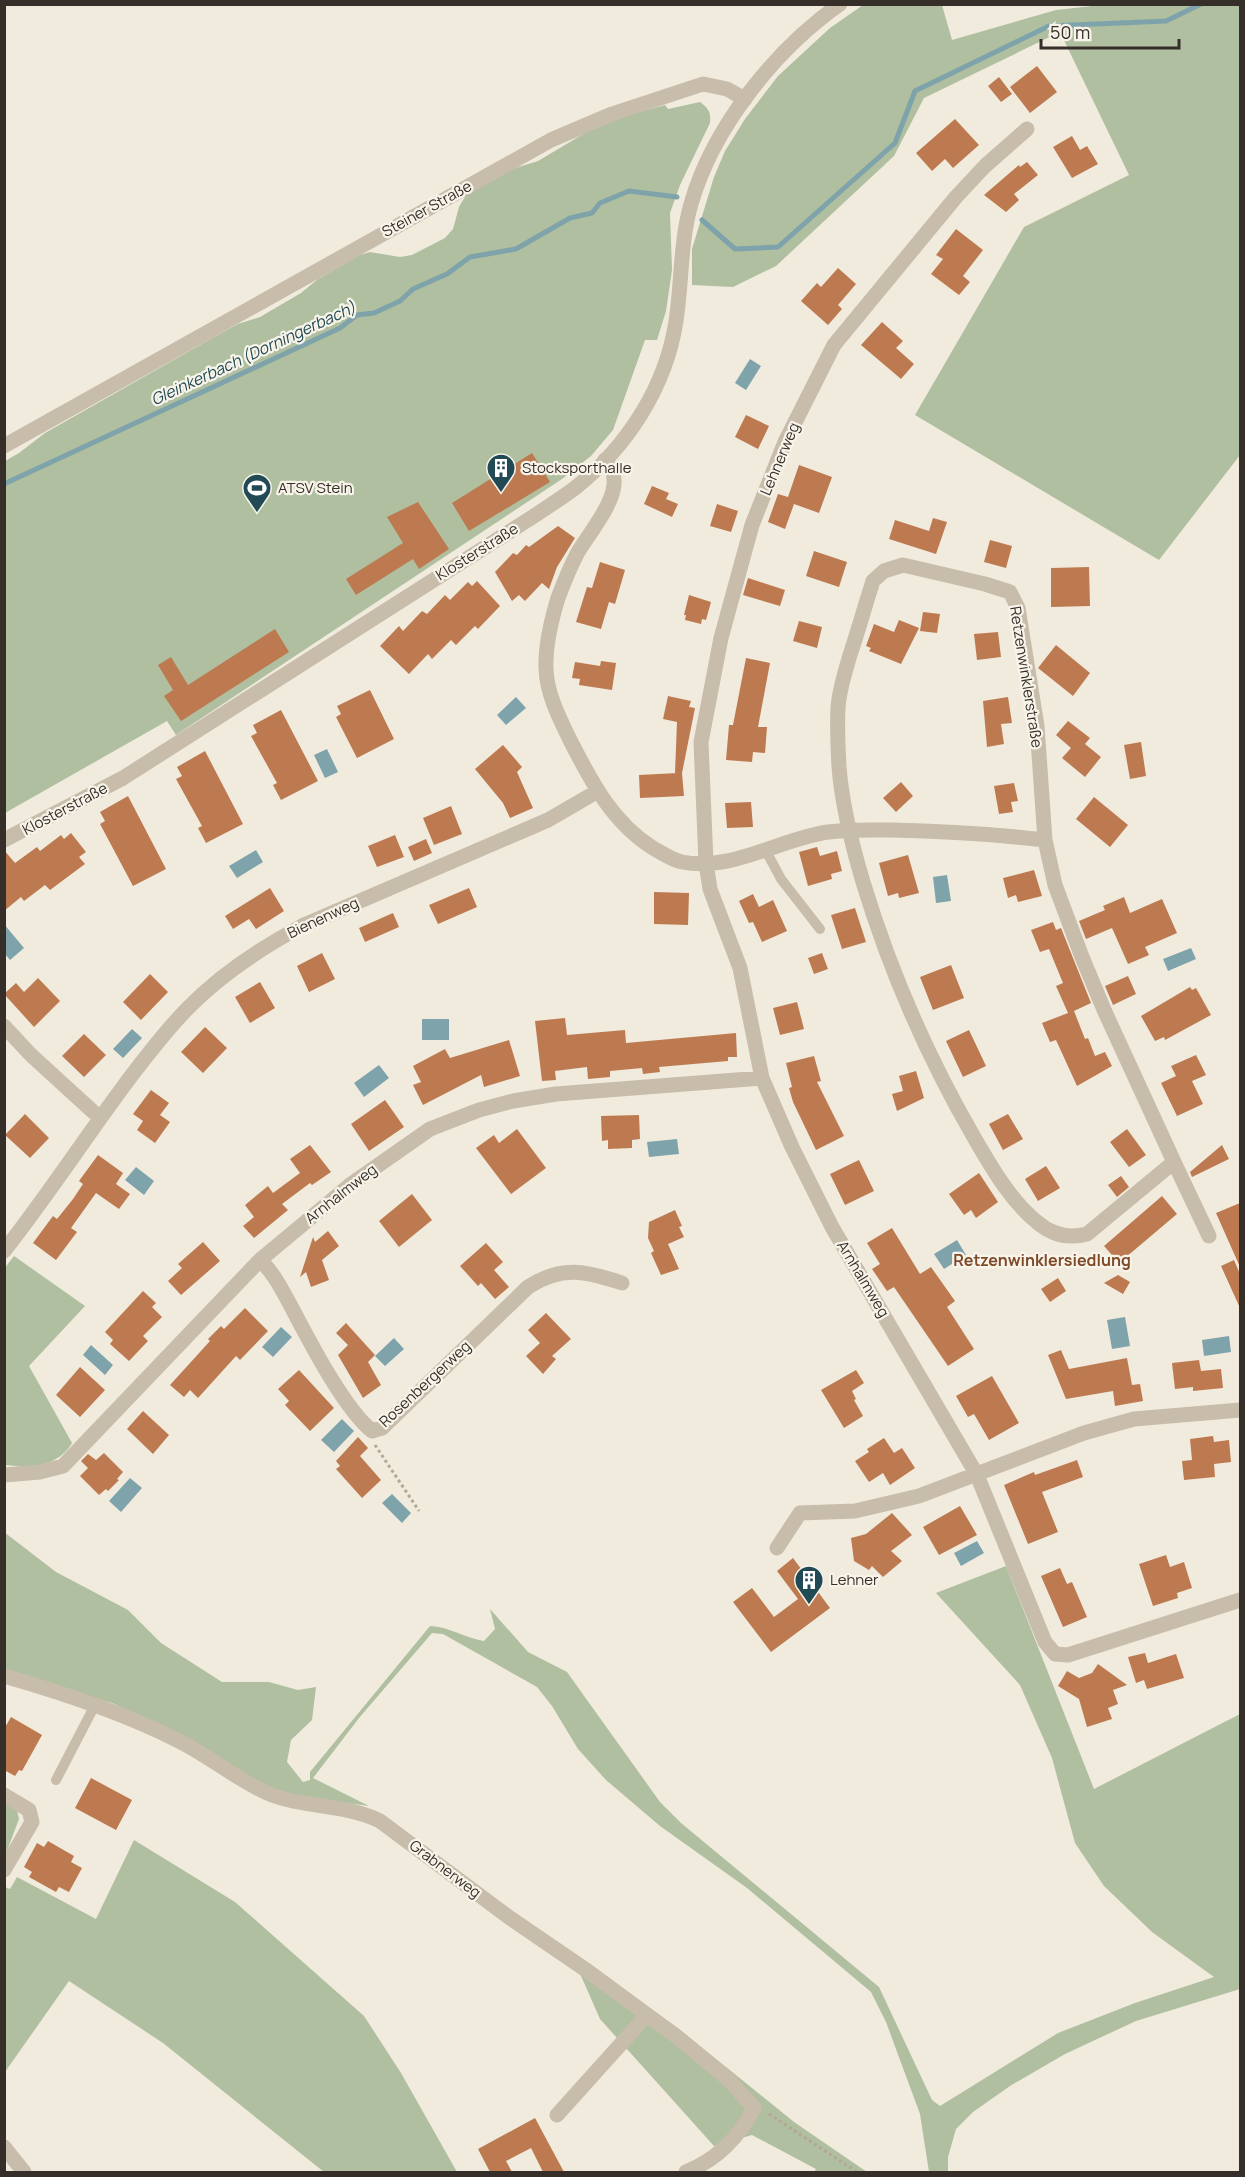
<svg xmlns="http://www.w3.org/2000/svg" width="1245" height="2177" font-family="Manrope,sans-serif">
	<rect width="100%" height="100%" fill="#f1ebde"/>
	<path fill="#afbf9f" d="M1110,4l130,1v450l-81,105 -244,-145 109,-188 105,-52 -69,-143 -136,66 -30,58 -118,110 -43,21 -41,-2v-36l22,-72 11,-26 20,-32 33,-43 52,-48 33,-23h79l10,35 104,-30z
		M700,102c9,7 11,10 10,21l-30,62 -10,28 2,57 -6,41 -9,29h-12l-32,90 -22,26 -29,23 -386,256 -9,-14 -162,92v-352l14,-8 26,-20 169,-96 24,-13 22,-7 41,-24 17,-14 42,-24 10,-3 30,5 12,-2 33,-17 8,-9 6,-22 7,-12 43,-25 29,-9 52,-31 32,-13 43,-12 3,4z
		M14,1256l71,50 -56,60 43,77c-14,24 -42,25 -67,22l-1,-196z
		M4,1532l52,40 72,38 33,33 61,39h47l29,8 18,-3 -4,33 -21,20 -4,22 16,20 7,-2v-8l120,-146c20,1 35,12 54,15l11,-12 -5,-20 38,43 39,20 93,130 21,21 198,164 53,113 8,6 118,-73 77,-30 79,-26 -62,-45 -48,-46 -29,-43 -23,-85 -32,-73 -84,-92 70,-27 88,223 146,-75v275l-104,32 -71,33 -55,32 -37,26 -17,17 -8,28v15h-19l-9,-58 -34,-92 -15,-30 -124,-104 -87,-62 -54,-46 -28,-31 -26,-43 -15,-19 -94,-53 -11,-1 -73,85 -46,60 56,28 -85,-12 -31,-13 -93,-55 -48,-23 -107,-31z
		M5,1802l12,8 2,9 -14,37z
		M134,1840l101,62 129,114 37,57 56,99h-133l-161,-129 -94,-62 -64,91v-185l5,2 7,-12 79,42z
		M571,1953l108,76 115,93 73,50h-53l2,-3 -64,-34 -38,11 -114,-127z"/>
	<path fill="#7fa3ab" d="M750,359l11,7 -15,24 -11,-7z
		M516,697l10,11 -20,17 -9,-10z
		M327,749l11,23 -13,6 -11,-23z
		M256,850l7,12 -26,16 -8,-12z
		M947,875l4,26 -15,2 -3,-26z
		M4,924l20,24 -14,12 -5,-6z
		M1191,948l5,11 -28,12 -5,-12z
		M422,1019h27v21h-27z
		M132,1029l10,9 -19,20 -10,-9z
		M379,1065l10,13 -25,19 -10,-14z
		M677,1139l2,15 -30,3 -2,-15z
		M136,1167l18,14 -10,14 -19,-15z
		M957,1240l9,15 -22,14 -10,-15z
		M1125,1317l5,29 -18,3 -5,-29z
		M281,1327l11,10 -19,20 -11,-10z
		M1229,1336l2,16 -27,4 -2,-16z
		M394,1338l10,11 -19,17 -10,-10z
		M91,1345l22,20 -8,10 -22,-20z
		M342,1419l12,12 -20,21 -13,-12z
		M130,1478l12,10 -21,24 -12,-11z
		M392,1494l19,19 -9,10 -20,-20z
		M977,1541l7,12 -23,13 -7,-13z"/>
	<g fill="none" stroke-linecap="round" stroke-linejoin="round">
		<path stroke="#7fa3ab" stroke-width="5" d="M702,220l33,29 43,-2 117,-104 20,-52 134,-65 117,-5 35,-17
			M4,484l336,-156 17,-13 17,-2 26,-12 13,-12 34,-15 23,-17 46,-8 54,-31 22,-5 8,-10 29,-12 48,6"/>
	</g>
	<path fill="#bd7a50" d="M1037,66l20,26 -27,21 -20,-26z
		M999,77l13,17 -11,8 -13,-16z
		M955,119l24,26 -26,23 -8,-9 -13,12 -16,-18z
		M1072,136l8,14 7,-4 11,18 -26,14 -19,-31z
		M1027,162l11,13 -24,19 5,6 -13,12 -22,-17 35,-30 1,2z
		M956,229l27,21 -20,26 7,6 -11,13 -28,-21 12,-15 -7,-4z
		M838,268l18,16 -18,21 4,4 -14,16 -27,-24 16,-18 4,4z
		M882,322l21,19 -7,7 18,16 -13,15 -40,-34z
		M746,415l23,11 -11,23 -23,-12z
		M532,453l18,29 -81,49 -17,-28z
		M799,465l33,12 -13,36 -25,-9 -9,25 -17,-7 10,-28 10,3z
		M652,486l17,7 -3,6 12,5 -6,13 -28,-13z
		M418,502l31,47 -30,20 -6,-10 -57,36 -10,-16 57,-36 -16,-26z
		M717,504l21,7 -7,21 -21,-6z
		M933,518l14,4 -11,32 -47,-15 6,-19 34,11z
		M558,526l17,12 -18,29 -8,22 -7,-6 -17,18 -6,-6 -7,6 -17,-29 18,-19 4,2 9,-10 3,2z
		M990,540l22,6 -6,22 -22,-6z
		M814,551l33,11 -8,25 -33,-11z
		M600,562l25,8 -10,34 -6,-2 -8,27 -25,-7 11,-35 5,1z
		M1089,567l1,39 -39,1v-39z
		M748,578l37,12 -5,16 -37,-11z
		M477,581l23,25 -22,23 -3,-3 -19,19 -5,-5 -19,19 -4,-5 -19,20 -29,-28 19,-20 4,5 19,-20 5,3 18,-19 5,5 18,-18 4,4z
		M689,595l22,7 -5,18 -4,-1 -1,5 -16,-4 1,-5h-2z
		M923,612l17,2 -3,19 -17,-2z
		M899,620l20,8 -18,36 -32,-13 2,-3 -5,-2 8,-22 20,8z
		M799,621l23,6 -5,21 -24,-7z
		M275,629l14,23 -108,69 -17,-25 9,-6 -15,-25 13,-8 17,28z
		M998,632l3,25 -24,3 -3,-26z
		M1056,645l34,28 -17,23 -35,-28z
		M746,658l24,5 -12,64h9l-2,26 -12,-1 -1,10 -26,-2 3,-35h4z
		M601,661l15,2 -4,27 -33,-5 1,-6 -8,-1 3,-16 25,4z
		M370,690l24,49 -37,19 -21,-41 5,-3 -4,-8z
		M668,696l23,5 -2,6 6,1 -13,65 2,23 -44,2 -1,-23 39,-2h-3l2,-51 -14,-3z
		M1008,697l4,26 -11,1 3,20 -17,3 -4,-46z
		M281,710l37,71 -37,19 -8,-15 4,-2 -26,-47 6,-3 -4,-8z
		M1068,721l22,17 -5,6 16,13 -16,20 -23,-19 9,-10 -15,-13z
		M1141,742l5,34 -16,3 -6,-34z
		M503,745l19,22 -5,5 16,36 -23,10 -7,-15 -28,-34z
		M205,751l38,73 -37,19 -8,-15 4,-2 -26,-47 6,-3 -5,-9z
		M901,782l12,14 -17,16 -13,-14z
		M1014,783l4,18 -7,1 2,10 -14,2 -5,-28z
		M128,796l38,73 -33,17 -33,-62 5,-3 -5,-9z
		M1094,797l34,28 -18,22 -34,-28z
		M751,802l2,25 -26,1 -2,-25z
		M451,806l11,28 -28,11 -11,-27z
		M71,833l15,19 -7,5 6,7 -35,26 -5,-5 -21,16 -3,-4 -17,14v-61l11,13 22,-16 3,4 21,-16 3,4z
		M395,835l9,22 -27,10 -9,-21z
		M426,839l6,14 -18,8 -6,-14z
		M817,847l3,9 17,-5 5,20 -11,3 1,5 -24,7 -9,-34z
		M908,855l11,38 -20,5 -1,-5 -10,3 -9,-33z
		M1034,870l8,26 -24,6 -2,-7 -8,3 -5,-20z
		M270,888l14,23 -28,18 -7,-10 -16,10 -8,-13z
		M469,888l8,19 -39,17 -9,-19z
		M654,892l35,1 -1,32 -34,-1z
		M753,894l6,13 14,-7 14,31 -25,11 -9,-20 -4,1 -10,-22z
		M1124,897l6,16 32,-14 15,34 -32,14 4,8 -21,9 -16,-36 -26,11 -7,-18 26,-11 -2,-4z
		M855,908l11,34 -24,7 -11,-34z
		M393,913l6,14 -34,15 -6,-14z
		M1053,922l3,8 5,-2 30,75 -17,8 11,28 3,-1 7,18 10,-4 7,14 -35,20 -21,-46 -6,2 -8,-19 26,-10 -12,-27 7,-3 -14,-34 -9,3 -9,-22z
		M322,953l13,26 -26,13 -12,-26z
		M822,953l6,16 -14,5 -6,-16z
		M951,965l13,33 -31,12 -13,-33z
		M150,974l18,18 -27,28 -18,-18z
		M1128,976l8,18 -23,11 -8,-19z
		M38,978l22,23 -26,26 -30,-33 12,-11 8,9z
		M260,982l15,26 -25,15 -15,-26z
		M1190,987l2,3 4,-2 15,27 -46,25 -1,-3 -9,4 -14,-25z
		M797,1002l7,27 -24,6 -7,-27z
		M565,1018l2,17 58,-5 1,13 110,-10 1,24h-9v4l-69,6 1,5 -17,2 -1,-6 -32,3v6l-22,2 -1,-12 -32,4 1,9 -14,1 -7,-60z
		M205,1027l22,21 -24,25 -22,-21z
		M969,1030l17,36 -23,11 -17,-36z
		M84,1034l22,21 -22,22 -22,-21z
		M509,1040l11,36 -36,11 -3,-12 -58,30 -10,-20 8,-3 -8,-16 32,-17 5,9z
		M1196,1055l10,20 -14,6 11,23 -26,12 -16,-33 15,-7 -5,-10z
		M814,1056l7,25 -4,1 27,54 -28,14 -23,-48 -4,-14 3,-1 -6,-24z
		M916,1071l8,27 -27,13 -5,-17 11,-3 -4,-15z
		M151,1090l18,13 -9,12 10,7 -15,21 -18,-13 6,-9 -10,-7z
		M385,1100l19,27 -35,24 -18,-27z
		M25,1114l24,24 -19,20 -25,-23z
		M1008,1114l15,25 -20,11 -14,-26z
		M639,1115l1,24 -8,1v8l-24,1v-9l-6,1 -1,-25z
		M517,1129l29,39 -35,26 -35,-46 18,-13 5,8z
		M1127,1129l19,26 -17,12 -19,-25z
		M310,1145l21,27 -19,13 -2,-2 -28,21 6,6 -34,28 -11,-12 11,-9 -9,-12 23,-19 5,7 27,-20 -10,-14z
		M1222,1145l7,14 -37,18 -2,-5z
		M98,1155l25,18 -7,11 14,10 -11,15 -23,-16 -25,35 6,4 -21,28 -23,-17 20,-27 4,3 16,-20 10,-15 -4,-3z
		M859,1160l15,31 -29,14 -15,-31z
		M1046,1166l14,22 -22,13 -13,-22z
		M979,1173l19,29 -22,16 -5,-8 -7,5 -15,-21z
		M1121,1176l8,11 -12,10 -9,-12z
		M412,1194l20,26 -33,27 -20,-26z
		M1162,1196l15,18 -58,49 -15,-17z
		M1240,1203v64l-24,-54z
		M675,1210l7,16 -3,1 5,10 -16,7 11,25 -18,6 -10,-22 3,-2 -6,-13 1,-16z
		M892,1228l28,46 11,-7 24,34 -8,6 27,42 -26,17 -54,-79 -7,4 -15,-22 8,-5 -13,-21z
		M328,1231l11,15 -17,14 7,20 -18,7 -5,-15 -6,5 13,-40 2,5z
		M203,1242l17,19 -39,34 -13,-14 14,-13 -4,-4z
		M486,1243l17,19 -9,8 15,17 -14,12 -14,-16 -3,3 -18,-20z
		M1234,1260l6,14v34l-19,-42z
		M1118,1275l12,7 -7,12 -19,-11z
		M1058,1278l8,13 -16,11 -9,-13z
		M143,1291l13,12 -4,4 10,10 -19,19 5,5 -19,20 -19,-17 3,-4 -8,-8z
		M245,1308l23,23 -28,29 -4,-4 -38,42 -8,-8 -6,7 -14,-12 40,-44 -2,-2 13,-13 3,3z
		M546,1313l25,26 -19,17 4,3 -13,15 -17,-18 14,-13 -12,-13z
		M346,1323l29,32 -7,7 13,23 -18,13 -25,-43 10,-10 -12,-12z
		M1061,1350l8,19 58,-11 5,27 8,-1 3,17 -28,5 -2,-15 -47,8 -18,-44z
		M1199,1360l2,11 20,-2 2,19 -30,3v-4l-18,2 -3,-26z
		M80,1367l25,23 -25,27 -24,-22z
		M299,1370l35,38 -24,23 -25,-26 4,-4 -11,-12z
		M856,1370l8,13 -12,8 4,8 -2,1 9,16 -19,12 -23,-38z
		M992,1376l27,47 -30,17 -15,-26 -6,3 -12,-21z
		M143,1411l26,24 -16,19 -26,-25z
		M1213,1436l1,6 15,-2 2,22 -17,2 1,13 -31,3 -2,-19 10,-1 -2,-21z
		M358,1437l10,11 -8,8 21,24 -19,18 -26,-29 4,-3 -4,-5z
		M884,1438l10,15 8,-5 13,20 -25,17 -7,-12 -14,9 -14,-21 14,-9 -2,-3z
		M104,1453l19,19 -6,7 2,1 -11,11 -2,-2 -7,6 -19,-19 8,-8 -7,-7 7,-7 8,6z
		M1077,1460l6,17 -41,15 16,40 -30,12 -24,-59 30,-13 1,3z
		M960,1506l17,29 -38,20 -16,-28z
		M892,1513l20,22 -21,16 11,10 -19,16 -11,-11 -3,4 -15,-9 -3,-23 15,-4z
		M1166,1555l4,12 14,-5 8,26 -15,5 1,5 -25,8 -14,-42z
		M793,1558l37,50 -59,44 -38,-50 19,-14 22,29 24,-18 -21,-28z
		M1060,1568l7,16 5,-2 15,35 -24,10 -22,-51z
		M1145,1653l3,10 28,-9 8,24 -37,11 -3,-9 -8,3 -8,-26z
		M1098,1664l29,21 -14,5 5,14 -10,4 4,11 -25,8 -8,-28 -21,-13 9,-15 12,7 13,-5z
		M11,1717l31,18 -20,36 -3,-1 -4,6 -11,-6v-41z
		M91,1778l41,22 -16,30 -41,-22z
		M48,1841l26,15 -3,6 11,6 -13,24 -10,-5 -3,5 -27,-15 3,-5 -8,-5 13,-24 7,4z
		M535,2118l29,54h-21l-12,-24 -25,13 6,11h-22l-12,-23z"/>
	<g fill="none" stroke-linecap="round" stroke-linejoin="round">
		<path stroke="#b4a795" stroke-width="3" stroke-dasharray="3 3" stroke-linecap="butt" d="M375,1445l44,66
			M769,2114l88,58"/>
		<path stroke="#c8bcab" stroke-width="10" d="M765,849l16,30 39,50
			M56,1780l39,-75"/>
		<path stroke="#c8bcab" stroke-width="15" d="M1027,129l-42,37 -29,31 -122,148 -49,97 -33,83 -31,113 -20,104 5,121 4,26 30,79 22,110 30,69 40,80 145,248 68,167 10,12 13,1 172,-55
			M4,446l547,-306 61,-26 91,-30 24,5 18,10
			M605,460c7,7 10,14 9,25 -2,21 -25,49 -36,67 -8,15 -14,30 -20,46 -7,23 -13,47 -12,71 1,26 14,50 25,73 21,41 42,81 82,106 9,5 19,12 29,14 50,10 97,-23 146,-30 20,-3 42,-2 63,-2 52,1 102,4 154,10
			M903,565l82,19 25,8 8,16 19,118 8,114 10,45 27,72 23,55 69,150 -87,72c-19,5 -35,1 -50,-12 -27,-22 -45,-54 -62,-83 -47,-81 -85,-168 -112,-257 -11,-37 -21,-77 -24,-115 -1,-19 -2,-40 -1,-59 1,-18 7,-36 12,-53 8,-24 15,-49 23,-74l11,-10z
			M4,1026l27,29 69,63
			M1174,1162l35,74
			M4,1251c46,-58 86,-121 131,-180 17,-22 34,-44 53,-63 32,-33 73,-60 114,-82l246,-106 50,-29
			M260,1260c15,14 23,32 33,50 18,34 51,98 79,121l10,-3 146,-141c34,-22 58,-16 94,-4
			M4,1475l36,-3 23,-6 197,-206 90,-75 80,-56 49,-19 34,-9 43,-7 206,-16
			M777,1548l23,-35 55,-2 64,-15 165,-63 50,-14 106,-9
			M4,1676c60,17 120,37 175,65 30,15 56,37 86,51 37,17 79,11 115,29l130,97 79,54 87,64 54,45 24,27c-15,29 -38,52 -68,64
			M4,1795l25,15 3,12 -28,48
			M557,2115l90,-100
			M4,2147l20,25"/>
		<path stroke="#c8bcab" stroke-width="15" d="M4,840l119,-62 411,-262c13,-9 28,-18 41,-28 52,-41 91,-101 101,-167 6,-38 4,-79 15,-117 22,-77 84,-154 149,-200"/>
	</g>
	<defs>
		<g id="building-pin" transform="scale(1.5)"><path d="M0 17L-7.5 6A9.5 9.5 0 1 1 7.5 6Z" fill="#224a55" stroke="#f8f4ea"/><path d="M-4-6H4V6H1V3H-1V6H-4ZM-2.5-4.3h1.7v1.8h-1.7ZM.8-4.3h1.7v1.8H.8ZM-2.5-1h1.7V.8h-1.7ZM.8-1h1.7V.8H.8Z" fill="#fff"/></g>
		<g id="stadium-pin" transform="scale(1.5)"><path d="M0 17L-7.5 6A9.5 9.5 0 1 1 7.5 6Z" fill="#224a55" stroke="#f8f4ea"/><path d="M0-5a6.5 5 0 1 0 0 10a6.5 5 0 1 0 0-10ZM-3.5-1.8h7v3.6h-7Z" fill="#fff"/></g>
	</defs>
	<g fill-rule="evenodd">
		<use href="#building-pin" x="501" y="468"/>
		<use href="#stadium-pin" x="257" y="488"/>
		<use href="#building-pin" x="809" y="1580"/>
	</g>
	<g text-anchor="middle" stroke-width="4.5" stroke-linejoin="round" paint-order="stroke">
		<g font-size="15" fill="#362f29" stroke="#f8f4ea">
			<text transform="translate(427 209) rotate(-29)" y="5">Steiner Straße</text>
			<text transform="translate(780 459) rotate(-67)" y="5">Lehnerweg</text>
			<text transform="translate(477 552) rotate(-32)" y="5">Klosterstraße</text>
			<text transform="translate(1026 677) rotate(81)" y="5">Retzenwinklerstraße</text>
			<text transform="translate(65 809) rotate(-28)" y="5">Klosterstraße</text>
			<text transform="translate(323 918) rotate(-25)" y="5">Bienenweg</text>
			<text transform="translate(341 1194) rotate(-38)" y="5">Arnhalmweg</text>
			<text transform="translate(863 1279) rotate(59)" y="5">Arnhalmweg</text>
			<text transform="translate(425 1384) rotate(-43)" y="5">Rosenbergerweg</text>
			<text transform="translate(445 1869) rotate(37)" y="5">Grabnerweg</text>
		</g>
		<g font-size="15" fill="#362f29" stroke="#f8f4ea" text-anchor="start">
			<text x="522" y="473">Stocksporthalle</text>
			<text x="278" y="493">ATSV Stein</text>
			<text x="830" y="1585">Lehner</text>
		</g>
		<g font-size="16" font-style="italic" fill="#224a55" stroke="#f8f4ea">
			<text transform="translate(253 353) rotate(-25)" y="6">Gleinkerbach (Dorningerbach)</text>
		</g>
		<g font-size="16" font-weight="bold" fill="#7f4a29" stroke="#f8f4ea">
			<text x="1042" y="1266">Retzenwinklersiedlung</text>
		</g>
	</g>
	<rect width="1245" height="2177" fill="none" stroke="#362f29" stroke-width="12"/>
	<path d="M1041 39v9h138v-9" fill="none" stroke="#362f29" stroke-width="3"/>
	<text x="1050" y="39" font-size="18" fill="#362f29" stroke="#f8f4ea" stroke-width="4.5" paint-order="stroke">50 m</text>
</svg>
